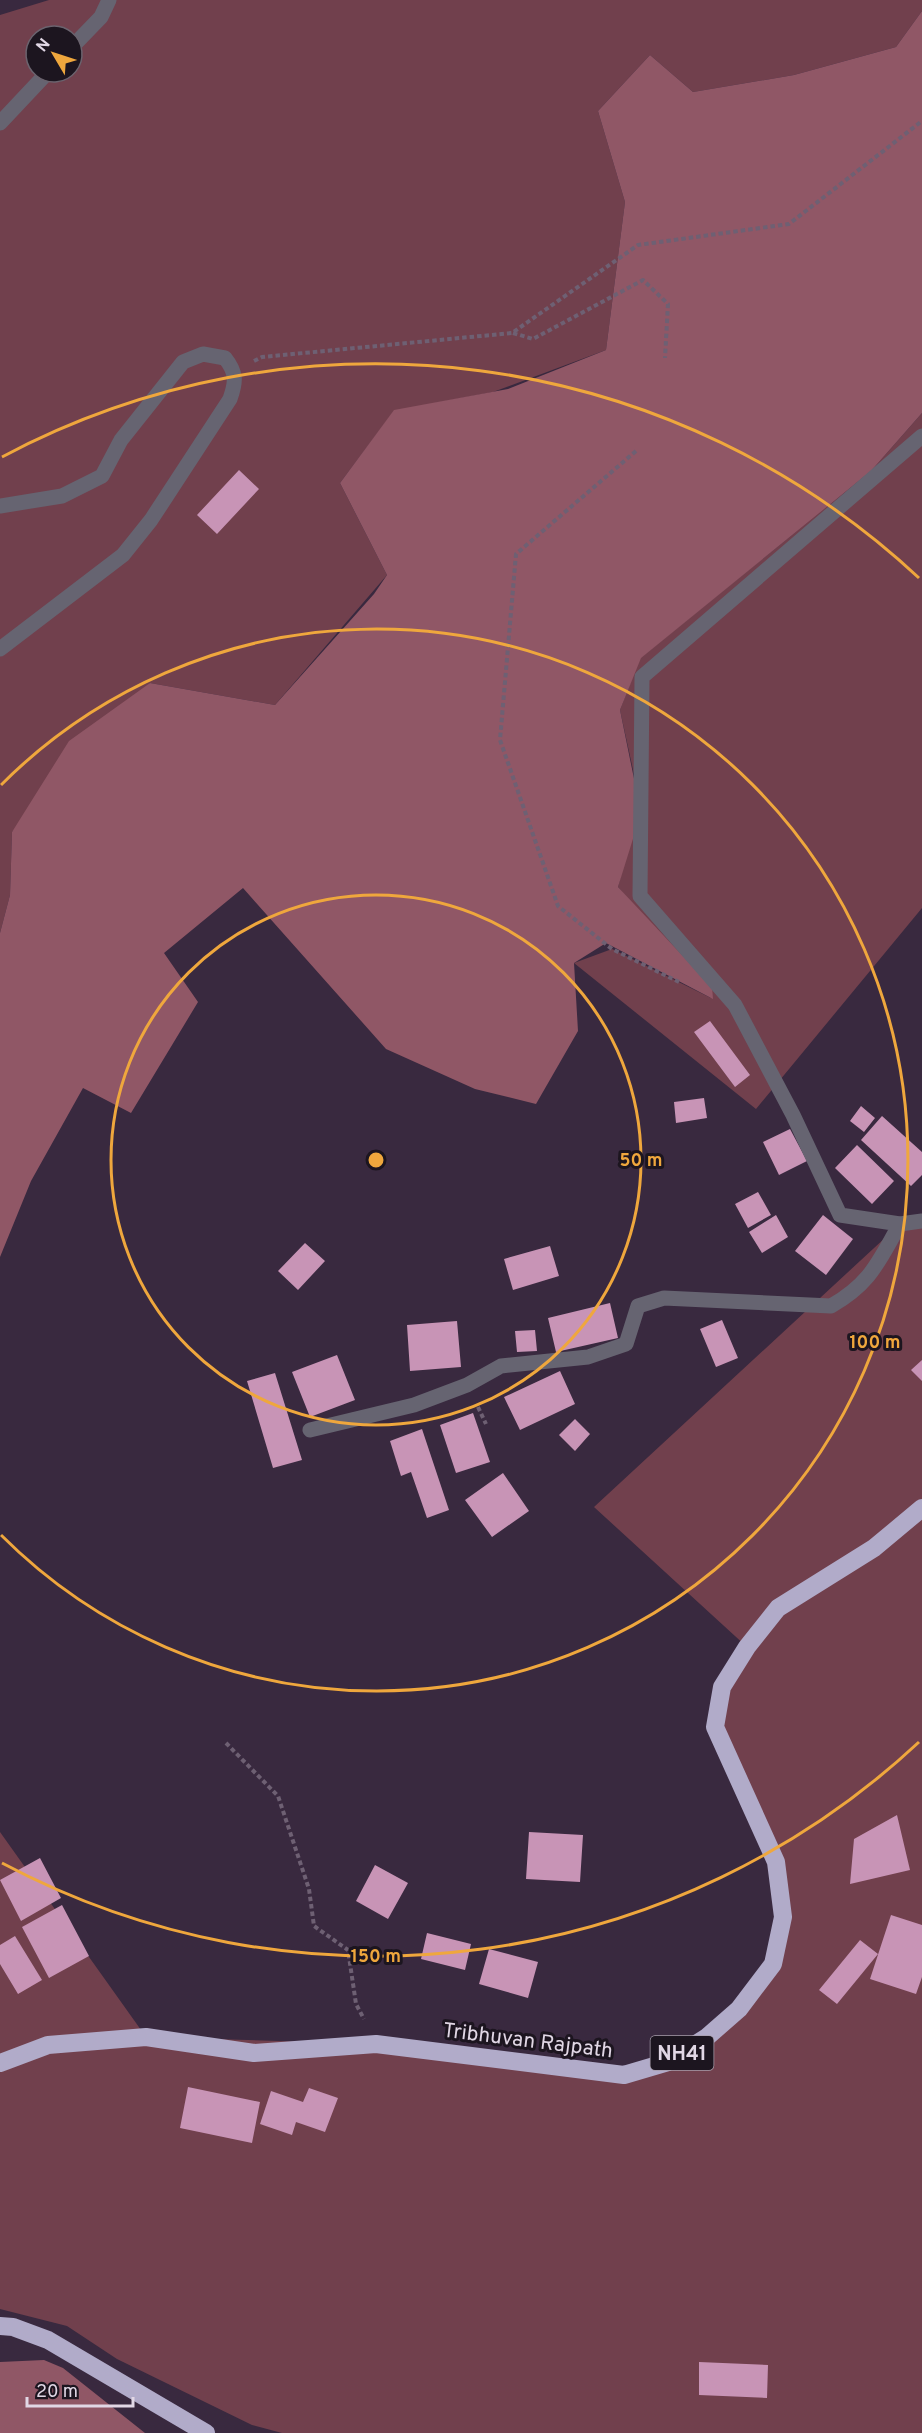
<svg xmlns="http://www.w3.org/2000/svg" width="922" height="2433" font-family="Overpass,sans-serif">
	<rect width="100%" height="100%" fill="#39293f"/>
	<path fill="#71404d" fill-rule="evenodd" d="M49,0h873v11l-26,36 -102,28 -101,17 -43,-37 -52,56 27,91 -19,148 -113,42 -99,19 -54,72 47,92 -112,130 -125,-22 -138,149 -2,63 -10,38v-918zM36,36h36v36h-36z
		M922,413v495l-166,201 -182,-146 38,-14 99,49 -93,-111 22,-85 -20,-92 20,-52 231,-187z
		M900,1224l22,3v1206h-640l-30,-8 -135,-66 -50,-33 -67,-17v-477l146,205 230,7 248,31 83,-38 66,-73 3,-102 -61,-135 32,-80 -153,-140z"/>
	<path fill="#905766" d="M922,11v402l-51,58 -230,187 -21,52 21,103 -23,74 94,100 1,12 -107,-56 -32,20 4,68 -42,73 -61,-15 -89,-40 -143,-161 -79,65 34,49 -67,111 -48,-25 -52,93 -31,76v-324l10,-38 2,-63 57,-91 81,-58 125,22 99,-111 13,-19 -47,-92 54,-73 114,-21 98,-39 19,-148 -27,-91 52,-56 43,37 101,-17 102,-28z
		M44,2360l19,8 82,65h-145v-71z"/>
	<path fill="#c894b6" d="M239,470l20,19 -42,45 -20,-19z
		M710,1021l40,54 -15,12 -41,-55z
		M704,1098l3,20 -31,5 -2,-21z
		M861,1106l14,12 -11,14 -14,-11z
		M882,1116l40,36v23l-11,11 -50,-46z
		M790,1129l17,32 -28,14 -16,-33z
		M857,1145l37,36 -22,23 -37,-36z
		M758,1192l13,23 -23,13 -13,-24z
		M776,1215l12,22 -26,16 -13,-21z
		M823,1215l30,24 -27,36 -31,-24z
		M305,1243l20,18 -27,29 -20,-19z
		M550,1246l9,30 -46,14 -9,-31z
		M610,1303l8,35 -62,14 -8,-34z
		M722,1320l16,38 -22,9 -16,-38z
		M457,1321l4,46 -51,4 -3,-46z
		M535,1330l2,21 -20,1 -2,-21z
		M337,1355l18,45 -45,17 -18,-45z
		M922,1360v21l-11,-11z
		M560,1371l15,33 -55,26 -16,-33z
		M275,1373l27,87 -29,8 -26,-87z
		M473,1413l17,49 -34,11 -16,-48z
		M575,1419l15,15 -15,17 -16,-16z
		M422,1429l27,81 -22,8 -16,-46 -10,4 -11,-35z
		M503,1473l26,38 -37,26 -27,-37z
		M897,1815l13,55 -60,14 4,-45z
		M529,1832l54,3 -3,47 -54,-3z
		M40,1858l21,40 -40,23 -21,-41z
		M375,1865l33,18 -20,36 -32,-18z
		M62,1905l27,51 -40,22 -27,-51z
		M891,1915l31,10v52l-6,17 -46,-15z
		M427,1933l44,11 -6,26 -44,-11z
		M15,1936l27,44 -24,14 -18,-30v-19z
		M860,1940l18,14 -41,50 -18,-14z
		M489,1949l49,13 -10,36 -49,-14z
		M188,2087l72,15 -8,41 -72,-15z
		M309,2088l29,10 -13,34 -29,-10 -4,13 -32,-11 11,-33 32,11z
		M699,2362l69,3 -1,33 -68,-3z"/>
	<g fill="none" stroke-linecap="round" stroke-linejoin="round">
		<path stroke="#6e6073" stroke-width="4" stroke-dasharray="4.5 3" stroke-linecap="butt" d="M513,333l20,6 110,-59 25,24 -3,54
			M254,361l8,-4 250,-24 126,-88 151,-21 133,-103
			M636,451l-120,103 -16,186 58,166 54,43 67,33
			M478,1407l8,17
			M226,1743l52,53 31,93 5,37 34,24 8,54 8,15"/>
		<path stroke="#666471" stroke-width="15" d="M72,47l29,-30 8,-17
			M0,123l48,-51
			M922,436l-280,241 -2,219 95,109 58,110 47,100 60,9 22,-3
			M0,506l62,-10 40,-20 19,-36 62,-78 20,-8 22,4c12,15 11,24 5,41l-79,121 -28,35 -123,94
			M310,1430l104,-25 53,-20 34,-19 87,-9 38,-13 12,-38 26,-8 167,8c40,-23 47,-44 69,-82"/>
		<path stroke="#b1abc9" stroke-width="18" d="M0,2063l48,-18 98,-8 108,16 122,-9 248,31 44,-13 39,-25 32,-28 34,-45 10,-47 -7,-55 -61,-135 7,-40 25,-40 31,-39 96,-60 48,-40
			M0,2326l13,1 35,13 158,93"/>
	</g>
	<g fill="none" stroke="#efa73d" stroke-width="3">
		<circle cx="376" cy="1160" r="265"/>
		<path d="M1 785A531 531 0 1 1 1 1535"/>
		<path d="M919 1742A796 796 0 0 1 2 1863M2 457A796 796 0 0 1 919 578"/>
	</g>
	<g text-anchor="middle" stroke-width="6" stroke-linejoin="round" paint-order="stroke">
		<rect fill="#1c151f" stroke="#a69daa" stroke-width="1.5" x="650.5" y="2036" width="63" height="34" rx="4.5"/>
		<g font-size="20" font-weight="bold" fill="#e1d7e5">
			<text x="682" y="2060">NH41</text>
		</g>
		<g font-size="21" fill="#e1d7e5" stroke="#1c151f">
			<text transform="translate(528 2040) rotate(7)" y="7">Tribhuvan Rajpath</text>
		</g>
	</g>
	<circle cx="376" cy="1160" r="9" fill="#efa73d" stroke="#1c151f" stroke-width="3"/>
	<g font-size="18" text-anchor="middle" font-weight="bold" fill="#efa73d" stroke="#1c151f" stroke-width="6" stroke-linejoin="round" paint-order="stroke">
		<text x="641" y="1166">50 m</text>
		<text x="875" y="1348">100 m</text>
		<text x="376" y="1962">150 m</text>
	</g>
	<g transform="translate(54 54) rotate(309)"><circle r="28" fill="#1c151f" stroke="#6b636e" stroke-width="1.5"/>
	<path d="M0-4.5L10 22L0 15L-10 22Z" fill="#efa73d"/>
	<text y="-9" font-size="16" font-weight="bold" text-anchor="middle" fill="#e1d7e5">N</text>
	</g>
	<path d="M27 2397v9h106v-9" fill="none" stroke="#e1d7e5" stroke-width="3"/>
	<text x="36" y="2397" font-size="18" fill="#e1d7e5" stroke="#1c151f" stroke-width="4.5" paint-order="stroke">20 m</text>
</svg>
